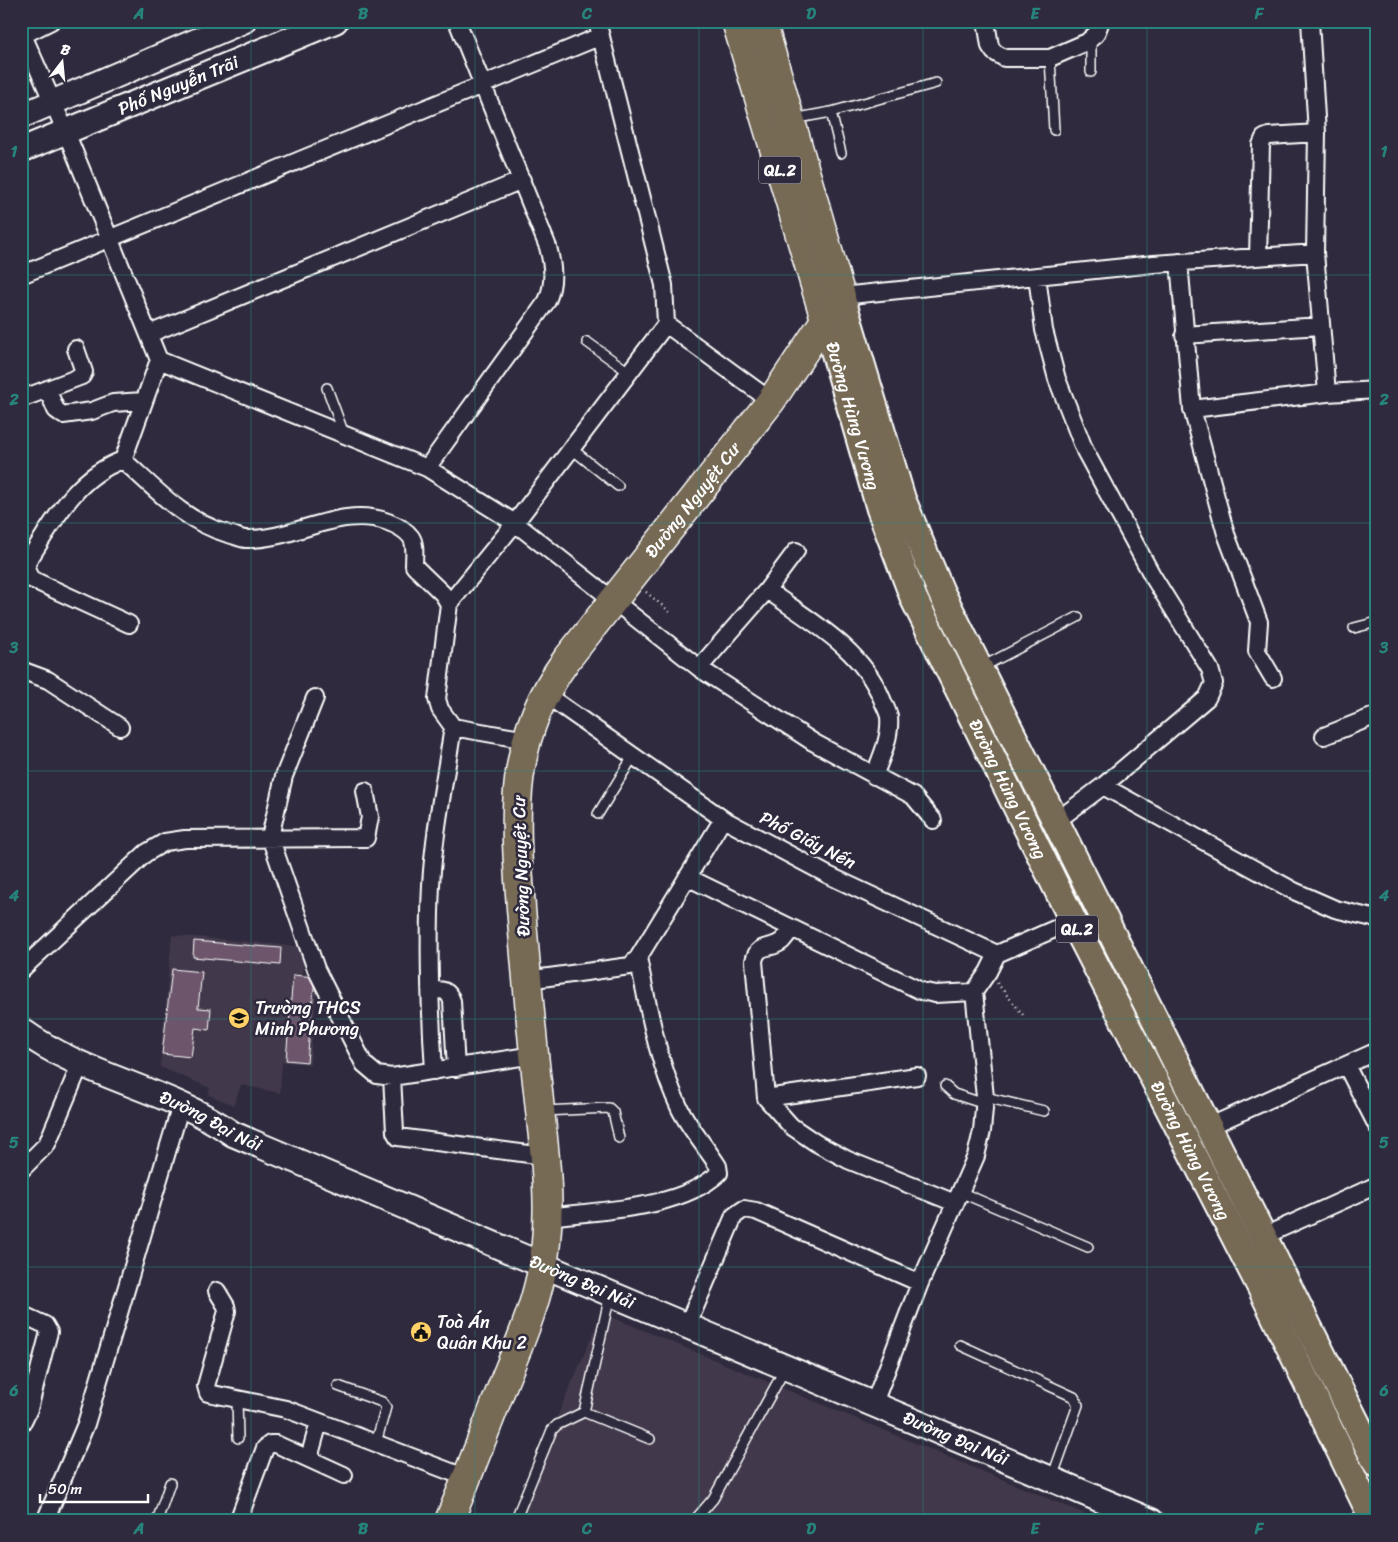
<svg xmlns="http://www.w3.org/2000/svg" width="1398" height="1542" font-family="Sriracha,sans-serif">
	<rect width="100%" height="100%" fill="#2f2a3d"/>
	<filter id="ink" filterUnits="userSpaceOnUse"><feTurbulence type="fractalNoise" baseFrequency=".02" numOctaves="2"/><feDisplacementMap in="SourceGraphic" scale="10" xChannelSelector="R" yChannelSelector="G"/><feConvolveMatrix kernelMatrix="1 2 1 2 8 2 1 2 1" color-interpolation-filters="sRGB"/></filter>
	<g filter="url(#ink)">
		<path fill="#42384b" d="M172,935l133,12 -2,27 15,1 -8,89 -28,-2 -2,31 -39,-8 -7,20 -26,-10 2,-7 -50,-21z
			M602,1313l500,208h-590z"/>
		<path fill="#6d576c" stroke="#fff" d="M194,941l87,7 -1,17 -87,-8z
			M172,969l30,3 -4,36 13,1 -2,21 -14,-2 -4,29 -29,-3z
			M293,975l22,2 -8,85 -21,-2z"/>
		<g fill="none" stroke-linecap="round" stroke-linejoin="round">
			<g stroke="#fff" stroke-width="12">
				<path id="lane" d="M1050,58l4,72
					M1091,72v-34
					M831,112l10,41
					M793,119l38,-7 105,-29
					M587,342l43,31
					M327,388l17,46
					M572,449l46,37
					M1354,628l23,-6
					M982,667l96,-50
					M598,814l36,-59
					M945,1086l9,8 31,10
					M985,1097l59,14
					M543,1111l66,-3 4,4 6,26
					M960,1192l128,55
					M960,1345l114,52 4,8 -26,73
					M338,1386l44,16 4,5 -10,36
					M237,1399l1,39
					M584,1412l26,-117
					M157,1521l13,-38
					M515,1521l37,-91 5,-5 27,-13 66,27
					M694,1521l19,-22 73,-132"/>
			</g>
			<g stroke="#fff" stroke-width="20">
				<path id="street" d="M986,21l4,25 4,6 10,6h46l37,-16 9,-8 5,-13
					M1310,21l7,112 -2,120 12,140
					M23,35l43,97 93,228 268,108 88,55 184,145 114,74 100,54 20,24
					M21,36l30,-15
					M1258,257l3,-112 3,-7 5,-2 48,-3
					M1179,262l13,147 34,125 33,88 -2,29 16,27
					M21,275l580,-239
					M1037,276l7,54 13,49 28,72 67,124 58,94 4,14 -7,15 -104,88 -48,36
					M841,296l313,-32 161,-11
					M666,324l105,77
					M149,334l373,-154
					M1184,335l137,-9
					M47,389l9,21 7,5 29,-4 21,-8 30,-2
					M21,399l61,-23 2,-4 -8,-23
					M1192,409l135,-16 50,-3
					M123,460c35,31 59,60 105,74 6,1 13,5 18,5 49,1 95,-35 142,-17 8,3 18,8 23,15 5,7 3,20 3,29l29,28 6,10
					M123,460c-47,16 -69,61 -95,101l-2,9 5,9 98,45
					M123,460l36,-100
					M427,468l120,-167c8,-19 6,-35 1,-54l-91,-226
					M767,590l29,-39
					M699,668l68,-78c43,31 94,58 115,109 2,6 6,12 7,18 2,20 -8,41 -15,59
					M21,670l27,10 72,47
					M545,694l178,125 105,56 169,79 76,-33
					M315,698l-31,78 -14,61 46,132 48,95 13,11 15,2 142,-22
					M1324,736l53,-21
					M527,740l-74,-13 -13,-18 -3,-10 12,-95 66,-81 151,-199 -2,-39 -67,-264
					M1103,786l191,105 41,18 42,10
					M687,877l234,114 14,3 39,-2
					M792,928c-3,4 -7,10 -10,13 -12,10 -24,1 -28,20l12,137 25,28 25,17 32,17 107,43
					M21,970l125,-117 19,-11 20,-3 181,-1 4,-21 -5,-26
					M527,980l103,-14 8,-8 85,-139
					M431,990c11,0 17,-1 21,11l4,67
					M1346,1065l31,61
					M434,1071c-4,-62 -6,-124 -3,-186 3,-53 14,-106 22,-158
					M392,1077l3,55 3,5 146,19
					M766,1098l151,-22
					M1208,1127l169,-76
					M21,1170l26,-26 33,-79
					M548,1217c52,-7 131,-7 171,-44l-1,-7c-12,-19 -28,-37 -38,-57 -23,-48 -31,-100 -42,-151
					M1264,1236l113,-51
					M217,1291l9,15 1,5 -21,75 2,7 78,16 181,69
					M21,1314l24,11 4,7 -20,77 -8,16
					M687,1326l47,-110 10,-7 12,2 164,72
					M874,1403l46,-120 56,-127 6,-25 3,-34 -11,-105 14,-20 9,-18
					M309,1458l10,-36
					M45,1521l41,-97 95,-319
					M238,1521l27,-73 5,-4h6l68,31"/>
			</g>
			<g stroke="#fff" stroke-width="28">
				<g id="secondary">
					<path d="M21,116l222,-95"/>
					<path id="s1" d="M21,150l314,-129"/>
					<path id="s2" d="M21,1030c65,48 147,58 212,104 305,131 613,257 918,387"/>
				</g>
			</g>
			<g stroke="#fff" stroke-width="30">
				<g id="primary">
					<path d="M841,296l61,203 39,93 436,872"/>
					<path id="s3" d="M825,319l55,190 34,90 159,322 189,369 112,231"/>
				</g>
			</g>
			<g stroke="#fff" stroke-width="31">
				<g id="highway">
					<path d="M736,21l89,298"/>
					<path id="s4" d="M449,1521c20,-47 38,-95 56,-142 18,-44 37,-88 41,-137 5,-50 -3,-101 -8,-151 -7,-61 -12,-122 -17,-183 -7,-94 -13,-169 46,-249l204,-258 70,-105 -79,-275"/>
				</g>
			</g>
			<path stroke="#fff" stroke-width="2.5" stroke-dasharray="1 4" stroke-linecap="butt" d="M646,592l24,20
				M997,983l27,33"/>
			<use href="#lane" stroke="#2f2a3d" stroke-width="9"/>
			<use href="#street" stroke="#2f2a3d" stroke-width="16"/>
			<use href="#secondary" stroke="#2f2a3d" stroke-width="24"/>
			<use href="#primary" stroke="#766a55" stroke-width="26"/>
			<use href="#highway" stroke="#766a55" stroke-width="28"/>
		</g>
	</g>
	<path fill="none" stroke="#27847c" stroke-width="1" stroke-opacity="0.55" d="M251,21v1500M475,21v1500M699,21v1500M923,21v1500M1147,21v1500M21,275h1356M21,523h1356M21,771h1356M21,1019h1356M21,1267h1356"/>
	<defs>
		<g id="school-disc" transform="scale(1.125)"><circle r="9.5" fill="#ffd166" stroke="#2f2a3d"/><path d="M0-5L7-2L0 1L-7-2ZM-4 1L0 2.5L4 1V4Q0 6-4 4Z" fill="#111"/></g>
		<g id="civic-disc" transform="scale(1.125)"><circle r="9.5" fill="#ffd166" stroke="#2f2a3d"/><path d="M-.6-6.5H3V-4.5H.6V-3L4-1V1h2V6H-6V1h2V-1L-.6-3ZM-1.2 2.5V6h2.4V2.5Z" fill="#111"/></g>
	</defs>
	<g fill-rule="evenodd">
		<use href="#school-disc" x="239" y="1018"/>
		<use href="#civic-disc" x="421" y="1332"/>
	</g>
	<g text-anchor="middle" stroke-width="5" stroke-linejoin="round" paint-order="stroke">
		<g fill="#2f2a3d" stroke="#c1bfc5" stroke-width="1">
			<rect x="759" y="156.5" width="42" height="27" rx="4"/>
			<rect x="1056" y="915.5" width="42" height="27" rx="4"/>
		</g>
		<g font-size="16" font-weight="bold" fill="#fff">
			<text x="780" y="176">QL.2</text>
			<text x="1077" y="935">QL.2</text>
		</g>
		<g font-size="18" fill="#fff" stroke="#2f2a3d">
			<text dy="6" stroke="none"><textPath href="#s1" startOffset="170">Phố Nguyễn Trãi</textPath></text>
			<text dy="6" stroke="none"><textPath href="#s3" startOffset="101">Đường Hùng Vương</textPath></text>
			<text dy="6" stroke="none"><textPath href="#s4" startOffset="1094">Đường Nguyệt Cư</textPath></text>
			<text dy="6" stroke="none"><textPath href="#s3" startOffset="506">Đường Hùng Vương</textPath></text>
			<text transform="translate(808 840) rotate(27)" y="6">Phố Giấy Nến</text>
			<text transform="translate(521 866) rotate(-92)" y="6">Đường Nguyệt Cư</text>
			<text dy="6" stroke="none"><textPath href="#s2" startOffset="211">Đường Đại Nải</textPath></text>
			<text dy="6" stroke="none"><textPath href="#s3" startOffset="911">Đường Hùng Vương</textPath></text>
			<text dy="6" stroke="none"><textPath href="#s2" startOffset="616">Đường Đại Nải</textPath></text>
			<text dy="6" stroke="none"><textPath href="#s2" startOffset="1021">Đường Đại Nải</textPath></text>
		</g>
		<g font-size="18" fill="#fff" stroke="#2f2a3d" text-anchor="start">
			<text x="255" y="1014">Trường THCS<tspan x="255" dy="21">Minh Phương</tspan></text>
			<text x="437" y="1328">Toà Án<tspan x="437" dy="21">Quân Khu 2</tspan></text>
		</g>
	</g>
	<rect width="1398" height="1542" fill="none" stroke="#2f2a3d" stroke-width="55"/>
	<g transform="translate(62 62) rotate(16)" stroke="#2f2a3d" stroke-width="4" paint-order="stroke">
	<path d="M0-4L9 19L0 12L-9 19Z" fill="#ffffff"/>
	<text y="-8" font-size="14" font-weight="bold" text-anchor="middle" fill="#ffffff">B</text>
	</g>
	<path d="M40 1494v8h108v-8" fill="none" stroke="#ffffff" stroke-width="2.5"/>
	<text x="48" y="1494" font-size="15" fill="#ffffff" stroke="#2f2a3d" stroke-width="4" paint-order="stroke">50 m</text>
	<rect x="28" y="28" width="1342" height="1486" fill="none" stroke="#27847c" stroke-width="2"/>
	<g font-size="16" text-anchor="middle" font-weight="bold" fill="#27847c">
		<text x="139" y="19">A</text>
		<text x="363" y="19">B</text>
		<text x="587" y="19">C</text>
		<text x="811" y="19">D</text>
		<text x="1035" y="19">E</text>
		<text x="1259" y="19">F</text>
		<text x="14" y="157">1</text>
		<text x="1384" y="157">1</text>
		<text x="14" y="405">2</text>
		<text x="1384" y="405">2</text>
		<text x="14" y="653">3</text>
		<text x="1384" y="653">3</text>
		<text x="14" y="901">4</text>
		<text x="1384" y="901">4</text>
		<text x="14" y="1148">5</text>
		<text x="1384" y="1148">5</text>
		<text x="14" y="1396">6</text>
		<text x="1384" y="1396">6</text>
		<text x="139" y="1534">A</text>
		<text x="363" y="1534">B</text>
		<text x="587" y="1534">C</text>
		<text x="811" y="1534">D</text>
		<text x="1035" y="1534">E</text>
		<text x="1259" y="1534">F</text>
	</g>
</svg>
